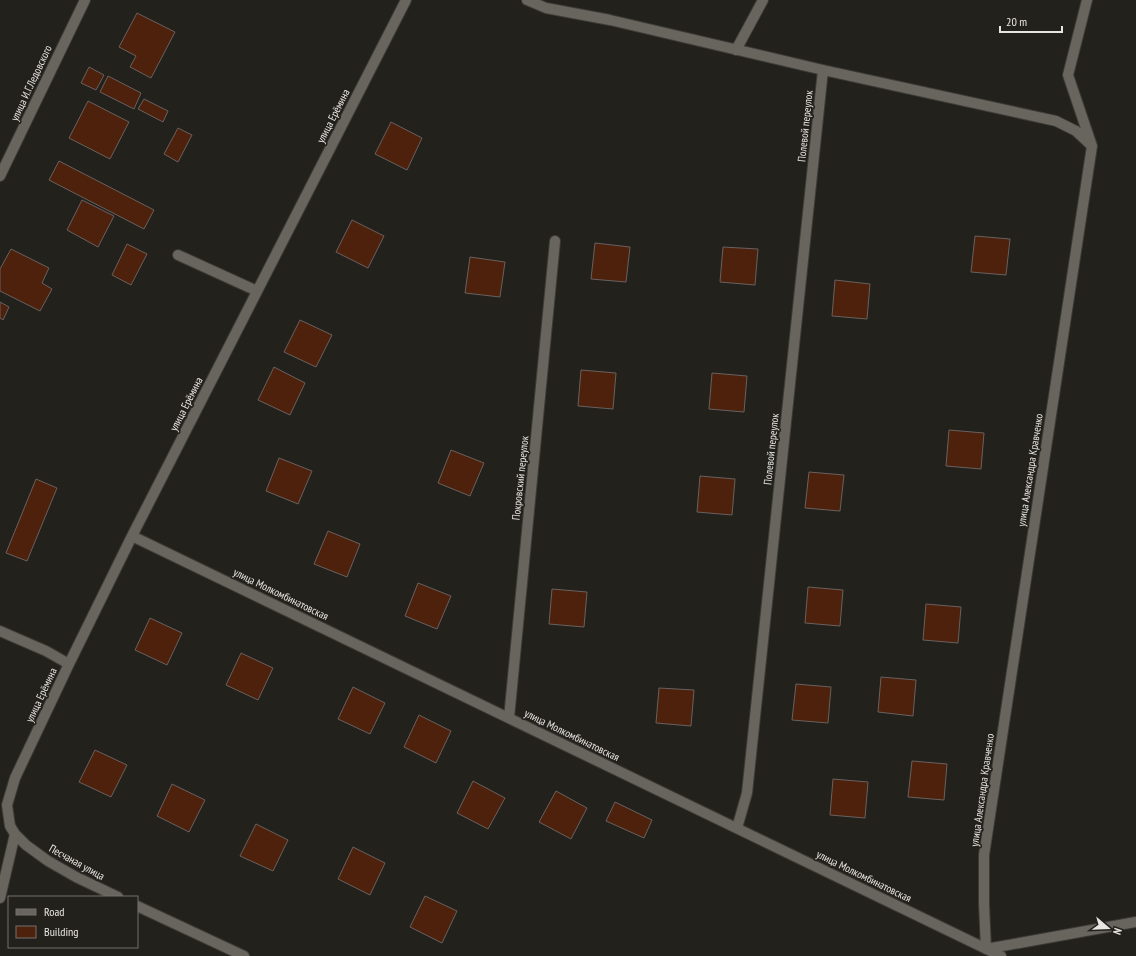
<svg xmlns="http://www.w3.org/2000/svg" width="1136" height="956" font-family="'PT Sans Narrow',sans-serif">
	<rect width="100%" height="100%" fill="#23211c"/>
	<path fill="#4e210d" stroke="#68615f" d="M137,13l38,19 -24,46 -21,-11 6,-11 -17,-9z
		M89,67l15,8 -8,15 -15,-7z
		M108,76l33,17 -7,16 -34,-17z
		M144,99l24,12 -5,11 -25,-13z
		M88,101l41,21 -19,37 -41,-21z
		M391,122l31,16 -15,32 -32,-16z
		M178,128l14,7 -14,27 -14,-8z
		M59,161l95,49 -10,19 -95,-49z
		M82,200l32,16 -16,31 -31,-17z
		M352,220l32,16 -16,32 -32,-16z
		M975,236l35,3 -4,36 -35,-3z
		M595,243l35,4 -4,35 -35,-3z
		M127,244l20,10 -16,31 -19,-10z
		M723,247l35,2 -3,36 -35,-3z
		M11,249l38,19 -7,15 10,6 -12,22 -40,-20v-22z
		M470,257l35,5 -5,35 -35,-4z
		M835,280l35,4 -3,35 -35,-3z
		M0,302l9,5 -6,13 -3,-2z
		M300,320l32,15 -16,32 -32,-15z
		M274,367l31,16 -15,32 -32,-15z
		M581,370l35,3 -3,36 -35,-3z
		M712,373l35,3 -3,36 -35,-3z
		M949,430l35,3 -3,36 -35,-3z
		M451,450l33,13 -14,33 -32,-13z
		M279,458l33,13 -14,33 -32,-13z
		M809,472l35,3 -4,36 -35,-3z
		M700,476l35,3 -3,36 -35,-3z
		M36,479l21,9 -30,73 -21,-8z
		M328,531l32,13 -13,33 -33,-13z
		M418,583l33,13 -14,33 -32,-13z
		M808,587l35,3 -3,36 -35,-3z
		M552,589l35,3 -3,35 -35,-3z
		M926,604l35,3 -3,36 -35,-3z
		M150,618l32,15 -15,32 -32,-15z
		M241,653l32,15 -15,32 -32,-15z
		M881,677l35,3 -3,36 -35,-4z
		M796,684l35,3 -3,36 -36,-3z
		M353,687l32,16 -15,31 -32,-15z
		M659,688l35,2 -3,36 -35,-3z
		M419,715l32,16 -15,32 -32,-16z
		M95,750l32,15 -16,32 -32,-15z
		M912,761l35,3 -3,36 -36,-3z
		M833,779l35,3 -3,36 -35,-3z
		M473,781l32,17 -17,31 -31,-16z
		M172,784l33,16 -16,32 -32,-16z
		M556,791l31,17 -16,31 -32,-17z
		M615,802l37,18 -8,18 -38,-17z
		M256,824l32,16 -15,31 -33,-15z
		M353,847l32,16 -15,32 -32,-16z
		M425,896l32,15 -15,32 -32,-16z"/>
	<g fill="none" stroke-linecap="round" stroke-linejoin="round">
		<g stroke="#3d3b37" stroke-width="12">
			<path id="lane" d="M178,255l79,36"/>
		</g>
		<g stroke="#3d3b37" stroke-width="12">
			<path id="street" d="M527,0l19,8 64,12 213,50 233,51 20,10 15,14
				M1087,0l-19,75 24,71 -108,709v49l2,45 150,-27
				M736,50l27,-50
				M0,176l85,-176
				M132,536l869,420
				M0,631l46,20 23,13
				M509,718l46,-477
				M737,828l10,-35 76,-723
				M118,897l-42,-20 -28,-16 -22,-16 -11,-11 -5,-8 -3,-21 8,-27 54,-114 63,-128 274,-536
				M0,898l15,-64
				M137,906l107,50"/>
		</g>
		<use href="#lane" stroke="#68655f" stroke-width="10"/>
		<use href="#street" stroke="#68655f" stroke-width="10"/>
	</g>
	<g text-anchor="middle" stroke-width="3.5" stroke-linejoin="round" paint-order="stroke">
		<g font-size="11" fill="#e8e6e3" stroke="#23211c">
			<text transform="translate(31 83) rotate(-65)" y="4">улица И.Г.Ледовского</text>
			<text transform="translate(333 116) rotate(-63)" y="4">улица Ерёмина</text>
			<text transform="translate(805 126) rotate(-84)" y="4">Полевой переулок</text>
			<text transform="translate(186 404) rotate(-63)" y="4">улица Ерёмина</text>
			<text transform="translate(771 449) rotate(-84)" y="4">Полевой переулок</text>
			<text transform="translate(1030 470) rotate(-81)" y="4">улица Александра Кравченко</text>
			<text transform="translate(520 478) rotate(-84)" y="4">Покровский переулок</text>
			<text transform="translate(281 594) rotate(26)" y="4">улица Молкомбинатовская</text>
			<text transform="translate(41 695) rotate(-65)" y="4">улица Ерёмина</text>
			<text transform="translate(572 735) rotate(26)" y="4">улица Молкомбинатовская</text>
			<text transform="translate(982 790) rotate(-82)" y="4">улица Александра Кравченко</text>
			<text transform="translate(77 862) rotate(29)" y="4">Песчаная улица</text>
			<text transform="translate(864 876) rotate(26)" y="4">улица Молкомбинатовская</text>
		</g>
	</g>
	<rect x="8" y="896" width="130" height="52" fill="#23211c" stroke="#72706c"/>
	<rect x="16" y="909" width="20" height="6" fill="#68655f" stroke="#72706c"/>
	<text x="44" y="916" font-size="12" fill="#e8e6e3">Road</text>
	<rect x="16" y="926" width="20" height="12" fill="#4e210d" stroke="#72706c"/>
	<text x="44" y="936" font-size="12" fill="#e8e6e3">Building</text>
	<g transform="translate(1108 928) rotate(109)" stroke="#23211c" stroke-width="3" paint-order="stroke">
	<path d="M0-3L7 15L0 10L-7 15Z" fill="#e8e6e3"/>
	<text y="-6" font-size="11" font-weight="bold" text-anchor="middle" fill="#e8e6e3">N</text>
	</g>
	<path d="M1000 26v6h62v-6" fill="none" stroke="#e8e6e3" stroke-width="2"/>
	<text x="1006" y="26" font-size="12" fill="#e8e6e3" stroke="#23211c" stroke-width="3" paint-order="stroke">20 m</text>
</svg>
